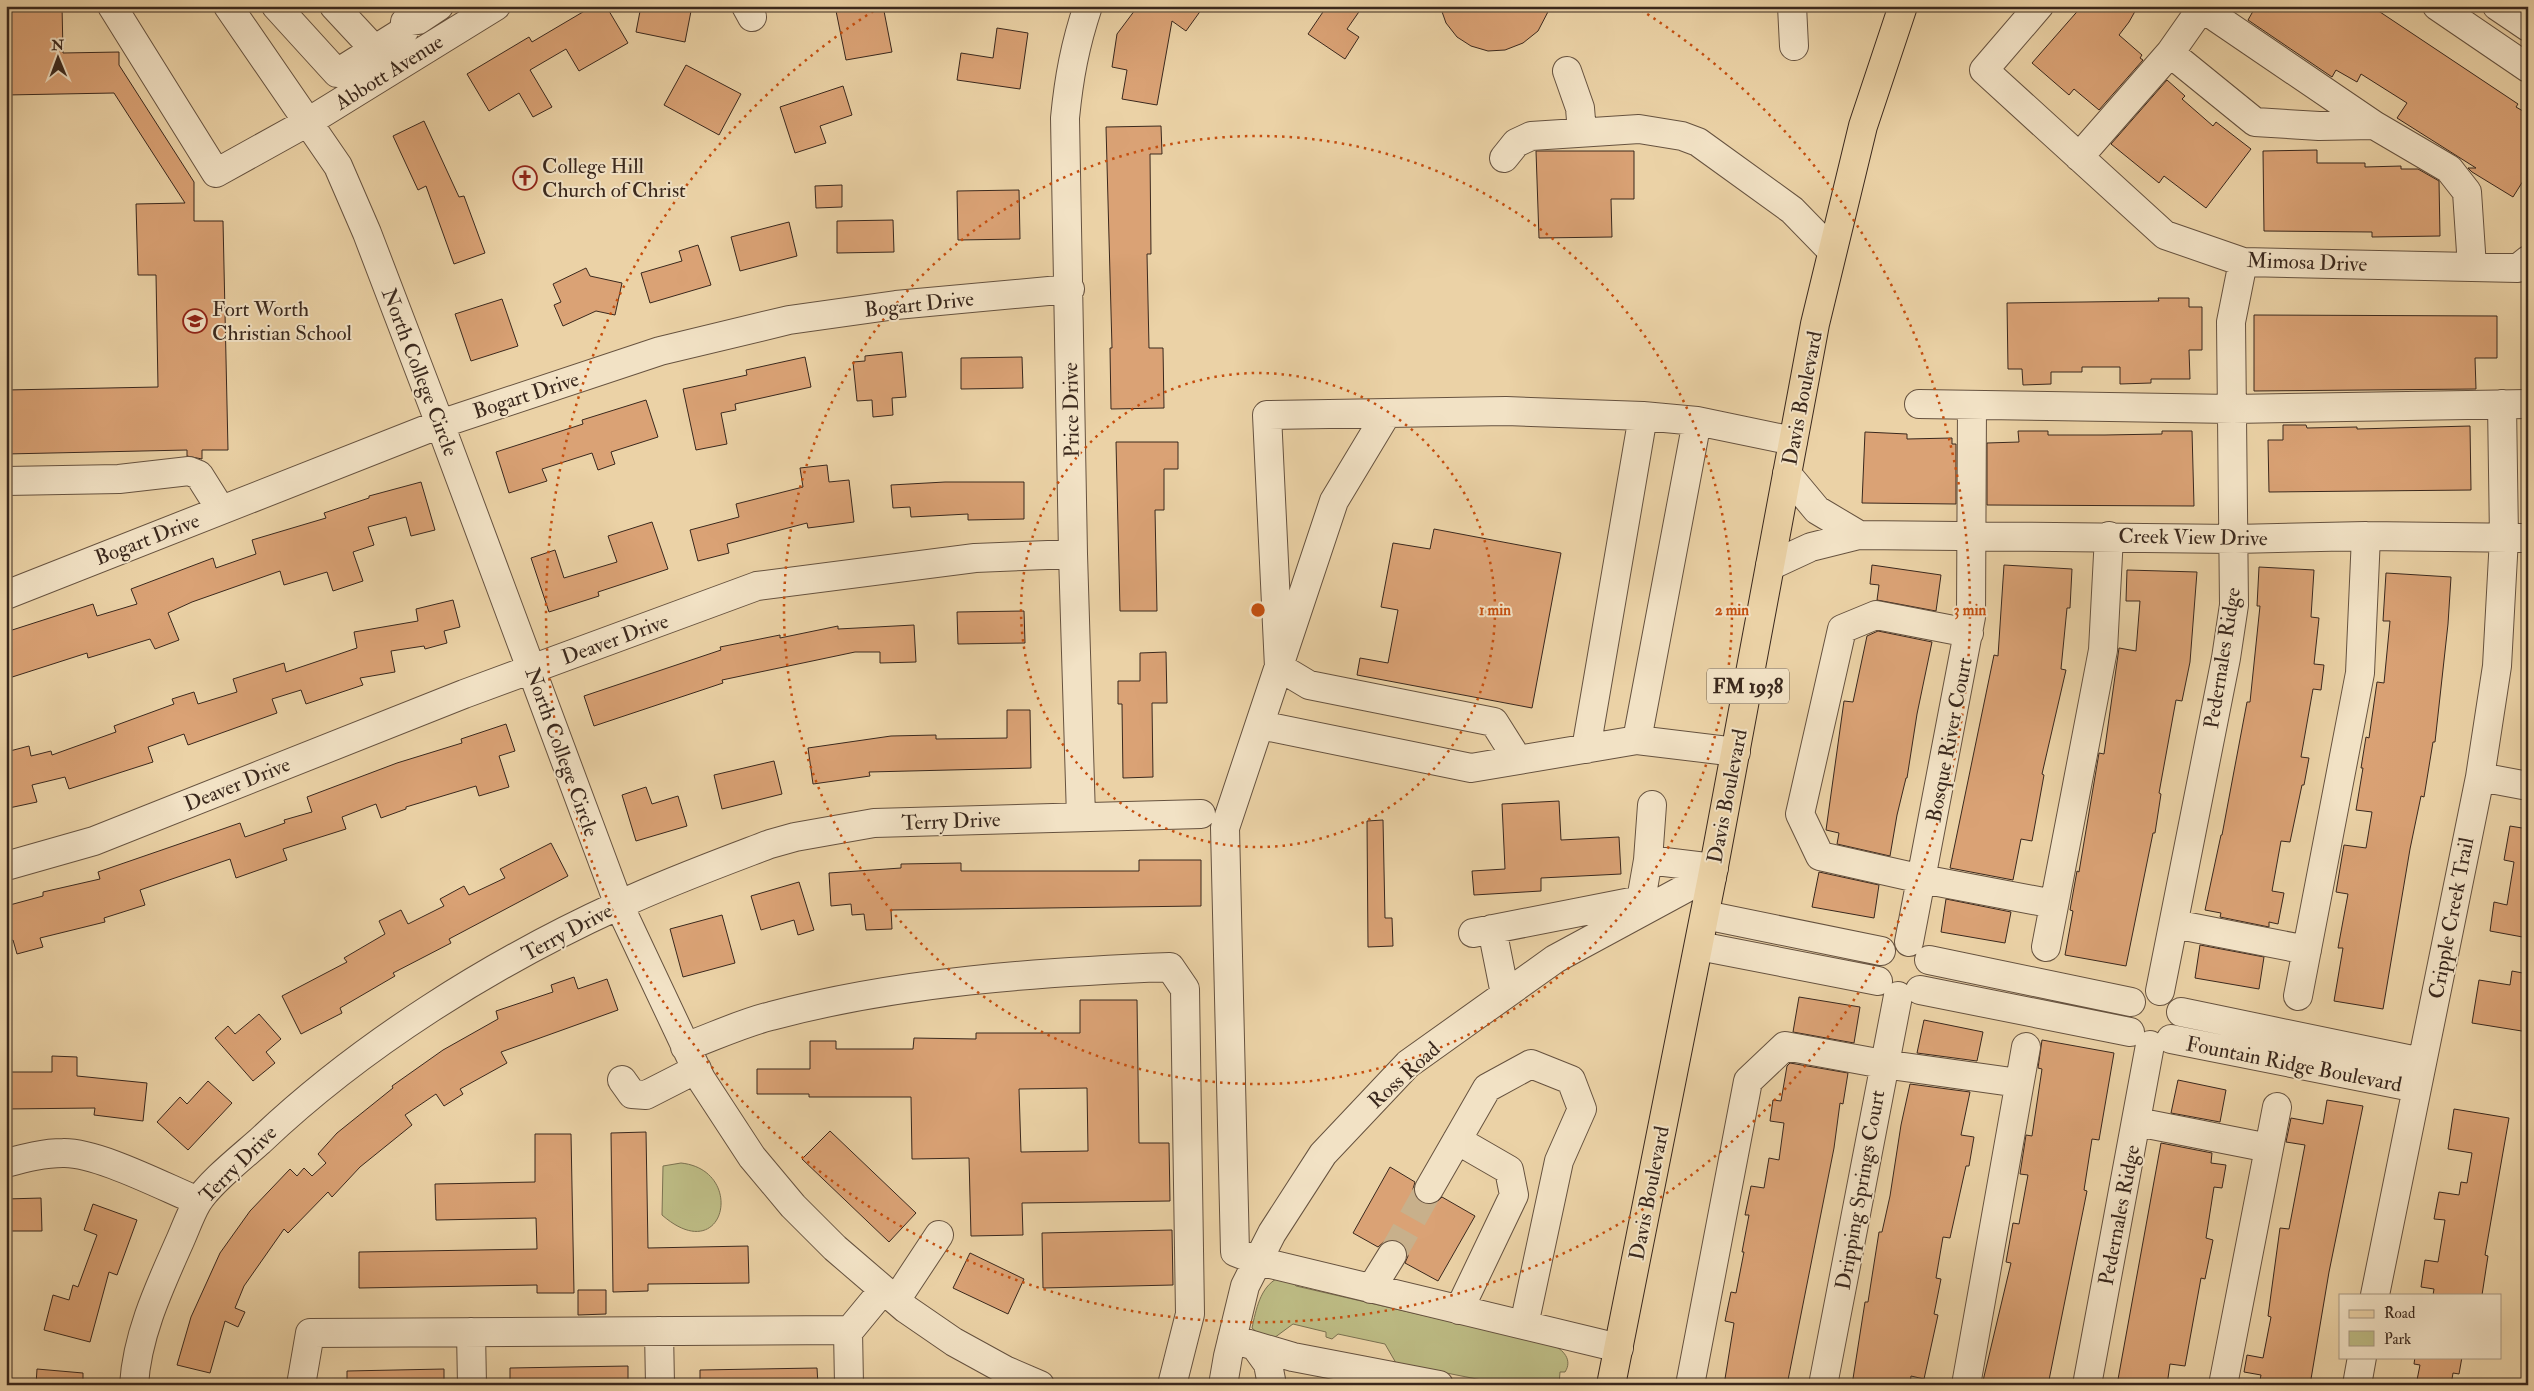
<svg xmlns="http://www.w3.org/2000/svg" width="2534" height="1391" font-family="'IM FELL Double Pica',serif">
	<rect width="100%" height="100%" fill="#ebd2a6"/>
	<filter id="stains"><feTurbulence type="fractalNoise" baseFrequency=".004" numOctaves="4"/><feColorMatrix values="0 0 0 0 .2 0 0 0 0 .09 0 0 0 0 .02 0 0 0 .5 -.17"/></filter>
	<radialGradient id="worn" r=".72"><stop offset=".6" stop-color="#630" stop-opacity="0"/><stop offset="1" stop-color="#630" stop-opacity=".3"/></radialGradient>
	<path fill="#bcba83" stroke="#7b7150" d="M681,1163c66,7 44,107 -19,52l1,-49z
		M1278,1278l15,4 3,4 256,59c11,4 21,15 13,27h-5l-1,13h-52l-111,-22 -11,-19 -47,-10 -6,5 -6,-2v-5l-33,-8 -19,14 -14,-3 -8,-7c4,-18 8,-41 26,-50z"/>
	<path fill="#daa275" stroke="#3a281d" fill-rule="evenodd" d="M62,6l1,47 56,-1v13l75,117v39h29l5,229h-26v9l-15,-3v-6l-181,4v-64l152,-3 -2,-112h-18l-2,-71 49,-1 -71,-110 -108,2v-88z
		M593,6h13l22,37 -49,28 -13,-22 -36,21 22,37 -19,10 -14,-24 -30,18 -22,-37 62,-37 3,5z
		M641,6h51l-7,36 -49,-10z
		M835,6h48l9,46 -46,8z
		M1138,6h66l-18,25 -14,-10 -15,84 -35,-6 5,-29 -15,-3 5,-33z
		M1327,6h36l-16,23 12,8 -14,22 -37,-25z
		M1440,6h111l-13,25 -15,12 -18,7 -17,1 -17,-5 -14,-9 -11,-14z
		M2082,6h56l-9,16 -10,13 23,20 -2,3 3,2 -44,50 -25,-21 -5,6 -37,-32z
		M2256,6h115l147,98 -2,3 12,7v59l-15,24 -41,-25 -4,-4h8l-79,-50 10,-15 -46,-29 -4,8 -21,-12 -4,7 -84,-57z
		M997,28l31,5 -8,56 -63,-9 4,-27 32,5z
		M686,65l55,29 -22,41 -55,-30z
		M2167,80l18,16 -3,3 31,27 3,-4 35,27 -45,59 -42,-32 -5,7 -48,-39z
		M843,86l9,29 -32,11 6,17 -31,10 -15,-46z
		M424,121l35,76 5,-1 21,57 -31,11 -28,-78 -8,4 -25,-54z
		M1161,126l1,28h-12l1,100h-4l2,94h14l1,60 -53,1 -1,-61h2l-6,-221z
		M2317,150v13h48v4l36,-1v3h17l21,12 1,55 -68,1v-5l-108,-1 -1,-80z
		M1536,151h98v48h-23l1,38 -73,1z
		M842,185v22l-26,1 -1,-22z
		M1019,190l1,49 -62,1 -1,-49z
		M893,220l1,32 -57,1v-32z
		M789,222l8,34 -57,15 -9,-34z
		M698,245l13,40 -61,18 -9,-30 41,-12 -3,-10z
		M586,268l4,8 32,7 -7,32 -19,-4 -33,15 -9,-21 7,-3 -8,-18z
		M2158,298h31v9h13v43h-13l1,29h-39v4l-31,1v-17h-38v5h-31v12l-28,1 -1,-16h-14l-1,-66 152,-2z
		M502,299l16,47 -47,15 -16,-47z
		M2254,315l243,1v42h-22l1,31 -222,2z
		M902,352l4,45 -14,1 1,17 -20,2 -1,-17 -15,1 -4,-39 12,-1v-5z
		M805,357l6,30 -76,17 1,6 -15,3 6,31 -31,6 -13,-61 64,-14 -1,-5z
		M1022,357l1,31 -62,1v-31z
		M646,400l12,37 -47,15 4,12 -17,6 -6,-17 -50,16 5,12 -38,12 -13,-41 87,-28 -1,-4z
		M2283,425h23l1,3 50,-1v2l113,-3 1,64 -202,2 -1,-52h15z
		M2018,431h30v4h57l57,-1v-3h30l2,75 -207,-1v-62l32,-1z
		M1865,432l42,2v5l45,-1v6h4v60l-94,-1z
		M1116,442h62v27h-14v41h-9l2,101h-37z
		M827,465l2,17 20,-2 5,42 -46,6 -1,-5 -80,21 2,9 -31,8 -8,-31 49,-13 -3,-13 67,-17 -3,-19z
		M421,482l14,48 -24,6 -5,-19 -38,10 6,18 -21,7 10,29 -30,10 -6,-19 -43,13 -4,-14 -88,31 -24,11 11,27 -24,9 -5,-10 -62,19 -1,-5 -81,26v-47l87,-28 4,12 40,-12 -6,-15 82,-31 3,10 40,-14 -4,-14 74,-22 -2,-5 45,-15v-2z
		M945,482h79v37l-56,1v-6l-57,3 -1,-10 -17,1 -2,-23z
		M652,522l16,47 -70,23 1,4 -50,16 -18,-54 24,-8 9,28 53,-16 -9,-26z
		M1434,529l127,24 -29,155 -175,-33 3,-17 28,5 10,-53 -17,-3 12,-64 37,6z
		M1872,565l69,10 -5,36 -59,-11 2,-15 -9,-1z
		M2004,565l68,4 -2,39h-3l-6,61 5,1 -24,104 2,1 -12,66 -11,-2 -8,41 -63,-12 44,-213 4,1z
		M2259,567l55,3 -3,47 8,1 -5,46 10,1 -3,25 -8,-1 -12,68 8,1 -5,27h-2l-12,57 -9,-1 -9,50 12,2 -6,31 -9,-2v5l-49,-10 1,-4 -16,-3 16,-75h1l25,-133h3l10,-96h-3z
		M2127,570l70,2 -7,90 -8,39 -6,-1 -17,93 2,1 -6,39h-2l-27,133 -61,-11 8,-44 -3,-1 7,-39 2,1 20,-119 5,1 15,-106 17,3 4,-50h-14z
		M2386,573l65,4 -3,47 -13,118h-2l-9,55 -3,-1 -11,53 -27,160 -49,-8 9,-53h-5l10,-54 -12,-2 8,-47 22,3 6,-36 -16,-2 7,-42h-2l5,-31 3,1 8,-56 7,1 6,-62h-7z
		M453,600l7,27 -16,4 3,12 -22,6 -1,-3 -33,5 4,21 -35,6 3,7 -57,19 -5,-14 -29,9 5,14 -89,32 -4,-11 -36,13 5,15 -84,27 -4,-12 -33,8 5,17 -28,6 -3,-11v-45l23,-6 2,10 20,-5 1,4 64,-23 -2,-6 60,-22 -2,-5 22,-7 4,12 39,-12 -4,-13 51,-16 2,9 71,-24 -3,-16 64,-11 -2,-12z
		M1024,611l1,32 -67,1 -1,-32z
		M914,625l2,37 -36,1v-11h-25l-133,28 1,3 -129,43 -10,-30 137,-46 -1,-3 60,-12v3l58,-12v3z
		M1878,631l54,11 -15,72 -10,64h-1l-9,37 -7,41 -53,-12 2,-11 -13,-3 18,-129 9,1 14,-66z
		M1166,652l1,51h-15l1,74 -30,1 -1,-74h-4v-23h22v-28z
		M1007,710h23l1,58 -162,4 1,4 -57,8 -5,-36 83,-12 45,-1v4l71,-1z
		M506,724l9,27 -16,5 10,31 -30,9 -3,-10 -70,21v2l-25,9 -5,-14 -34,13 4,12 -63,20 4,11 -51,18 -6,-19 -90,31 5,15 -41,13 1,4 -65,16 3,9 -26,7 -4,-14 -7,2v-36l37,-10v-4l57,-13 -2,-7 142,-49 5,14 40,-14 -1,-3 28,-8 -5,-15 90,-34 65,-20 -1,-4z
		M774,761l8,33 -60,15 -8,-34z
		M646,787l6,17 26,-8 9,30 -51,15 -14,-46z
		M1559,801l2,39 58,-3 2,37 -80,4v13l-67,4 -2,-24 33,-2 -3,-65z
		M1383,820l2,98h7l1,28 -25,1 -1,-126z
		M2510,826l18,3v109l-38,-7 4,-29 13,3 7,-43 -10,-2z
		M551,843l17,33 -119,63 2,4 -58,30 2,3 -55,32 2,5 -41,21 -19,-38 65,-34 -3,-4 41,-24 -6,-13 22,-11 7,14 36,-18 -4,-7 24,-13 5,9 36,-17 -5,-9z
		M1139,860h62v46l-310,4 1,19 -26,1 -2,-16 -12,1 -1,-11 -20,2 -2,-33 72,-5v-4l60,-1v8h178z
		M1819,872l60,13 -5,33 -62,-11z
		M799,882l15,48 -16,5 -4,-15 -33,10 -10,-34z
		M1946,899l65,13 -6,31 -64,-11z
		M722,915l13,48 -52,14 -13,-48z
		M2200,945l64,12 -5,32 -64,-11z
		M2512,971l16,3v58l-56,-9 7,-43 31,5z
		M574,977l4,12 29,-10 11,31 -117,42 6,11 -47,26 3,5 -19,12 -8,-12 -31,21 7,10 -52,42 -28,30 -4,-5 -40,41 -4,-4 -40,57 -9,22 10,4 -7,15 -13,-6 -15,52 -33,-8 14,-48 29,-64 30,-42 40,-42 7,7 7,-8 8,8 14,-13 -8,-9 19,-21 56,-45 -1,-2 51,-36 55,-31 -2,-8 57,-19 -2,-7z
		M1799,997l61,10 -6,36 -61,-11z
		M1080,1000h57l2,143h30l1,58 -148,2 1,32 -52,1 -2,-78 -57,1 -1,-62h-102v-3h-52v-25h53v-28h26v8h77l1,-11 62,1v-6h104zM1087,1088l1,63 -67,1 -2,-63z
		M259,1014l22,25 -15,13 9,11 -22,18 -38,-43 13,-12 7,8z
		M1924,1020l59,12 -6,29 -60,-8z
		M2042,1040l72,13 -15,87 -7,-1 -8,51 3,1 -39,194h-66l29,-122 -5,-1 7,-39 6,1 9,-49 -8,-1 6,-39 6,1 10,-67 -4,-1z
		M52,1056l25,1v19l70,7 -4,38 -49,-6 1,-7 -89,1v-37h46z
		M1790,1063l58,10 -5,31 -3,-1 -6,45 -47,237h-63l10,-62 -9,-2 6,-29 5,1 8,-41h-2l7,-37h-4l6,-29 13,2 5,-30 10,2 5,-37 -14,-2 3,-21 8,1 6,-35z
		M2178,1080l48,10 -6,32 -49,-9z
		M208,1081l24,22 -44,47 -31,-28 23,-25 7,7z
		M1910,1084l60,8 -9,43 13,2 -5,29h-3l-16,72 -7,-1 -7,41 5,1 -7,35 4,1 -14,64 -13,-3 -1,9h-58l13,-83h3l11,-70h3l8,-36 11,-71z
		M2327,1100l36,6 -34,166 -19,113h-51l2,-10 -17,-3 3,-17 16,3 8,-41 -3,-1 12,-88 9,1 16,-84 -19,-3 5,-24 32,6z
		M2454,1109l55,9 -24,137 3,1 -6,39h-49l1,-6 -13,-2 4,-27 13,2 7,-42 -11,-1 5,-27 20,3 2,-13 6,1 5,-30 -24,-4z
		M830,1131l86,82 -27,29 -87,-83z
		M646,1132l2,116 100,-2 1,37 -101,1v7l-35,1 -2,-159z
		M535,1134h36l3,159h-37v-8l-178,3v-36l178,-3 -1,-31 -100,2 -1,-36 100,-2z
		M2161,1143l51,10 -1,10 15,2 -4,23 -8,-1 -8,51 7,2 -8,39 -4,-1 -16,88 -15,-2 -3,21h-50z
		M1390,1167l25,15 -2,7 2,7 7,7 8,2 6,-2 6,-6 33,19 -37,65 -33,-18 3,-7 -2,-8 -6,-6 -7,-3 -8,2 -7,6 -25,-14z
		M41,1198l1,33h-36v-32z
		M93,1204l44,16 -20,55 -8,-3 -19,70 -46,-12 9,-35 16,5 4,-15 5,2 19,-52 -13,-5z
		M1172,1230l1,55 -130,3 -1,-55z
		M970,1253l54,26 -16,35 -55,-26z
		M578,1290h28v24l-28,1z
		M2415,1357h47l-3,17 -6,-1 -2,12h-35l4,-20 -6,-1z
		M628,1366v19h-118v-17z
		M817,1368l1,17h-118v-15z
		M37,1369l46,4v12h-47z
		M444,1369v16h-97v-14z"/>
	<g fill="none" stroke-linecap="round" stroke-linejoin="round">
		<path stroke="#c8b08b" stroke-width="28" stroke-dasharray="28 14" stroke-linecap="butt" d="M1392,1255l37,-66"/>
		<g stroke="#66523f" stroke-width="30">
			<path id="minor" d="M112,6l104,167 92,-51 188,-116
				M228,6l110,160 29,67 73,191 179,481 82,174 51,78 41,49 42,42 71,61 48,33 51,28 35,15
				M276,6l61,67 67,-42 1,-9
				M334,6l41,44
				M746,6l6,11
				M1792,6l2,40
				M2039,6l-55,64 181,165 78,27 275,6 10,-8
				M2437,6l91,62
				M2497,6l31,21
				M2202,8l172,117 75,44 18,23 5,75
				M405,22l13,-2 21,-14
				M2170,53l85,69 64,4 55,-1
				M1567,71l13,37 2,24
				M2079,157l91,-104 33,-47
				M1504,158l12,-15 15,-7 108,-7 43,7 16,6 94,68 40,41
				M1919,404l314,5 295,-5
				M1387,413l-53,88 -109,327 10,424 23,9 361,87
				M1787,474l30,36 42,25
				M6,481l113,-2 70,-8 10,4 22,35
				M1770,566l41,-19 48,-12 376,4 131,-3 162,2
				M6,595l434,-171 220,-73 129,-31 107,-15 174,-16
				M1969,633l-93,-18 -34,14 -42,185 20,42 102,23 132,25
				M1260,725l211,43 166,-28 99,12
				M1637,740l60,-319
				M1586,749l57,-333 54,5 96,20
				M1518,760l-24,-38 -185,-37 -30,-18 -12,-252 239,-4 137,5
				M2480,777l48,9
				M1081,817l-8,-263 -8,-436c4,-41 10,-73 23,-112
				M1648,860l66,8
				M6,866l88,-25 370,-147 293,-108 218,-28 98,-4
				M1705,915l176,36
				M2174,924l133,26
				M1492,929l13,65
				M1473,933l168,-33 7,-40 4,-55
				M1909,942l62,-325 1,-212
				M1699,946l179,35
				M2046,947l57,-297 6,-114
				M1929,960l202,42
				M1920,990l210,42
				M2160,991l66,-333 8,-53 -3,-283 12,-60
				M2298,996l62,-323 6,-137
				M2181,1012l241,50
				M2171,1039l246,49
				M685,1047c28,-10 57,-24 86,-31 126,-34 268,-44 399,-49l15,22 5,325 -18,71
				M622,1080l10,14 14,1 51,-26
				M2137,1122l132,26
				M1457,1140l52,30 5,25 -55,115
				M6,1163c19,-5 38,-10 57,-10 34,-1 101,34 135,48
				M1429,1189l58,-101 44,-24 40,16 11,29 -23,52 -35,164
				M1371,1289l21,-34
				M2375,1295l105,-518 17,-111 7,-128 -2,-134
				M896,1300l43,-65
				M848,1330l1,55
				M659,1331l1,54
				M471,1332l1,53
				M1232,1339l61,18 146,28
				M1255,1346l13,18 4,21
				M134,1385c3,-50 25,-97 45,-142 6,-13 11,-28 18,-40 12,-20 45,-46 63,-62 101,-96 232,-178 359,-236 49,-23 101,-42 151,-61l25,-7 79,-14 327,-9
				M301,1385l9,-52 540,-3 33,-40
				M1223,1385l5,-29 17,-70 27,-53 51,-79 85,-90 147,-105 133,-72 24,-10
				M1690,1385l58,-304 37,-35 98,18 136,19
				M1823,1385l75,-389
				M1966,1385l60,-338
				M2087,1385l63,-340
				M2223,1385l54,-278
				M2357,1385l5,-28"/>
		</g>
		<g stroke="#3a281d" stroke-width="30">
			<path id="major" d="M1611,1385l101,-508 103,-553 48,-198 40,-120"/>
		</g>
		<use href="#minor" stroke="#f2e2c5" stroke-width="28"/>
		<use href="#major" stroke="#ebd2a6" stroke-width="28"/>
	</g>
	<g fill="none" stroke="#c54f0f" stroke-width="2.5" stroke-dasharray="2.5 5">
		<circle cx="1258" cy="610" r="237"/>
		<circle cx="1258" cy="610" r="474"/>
		<path d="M1641 10A712 712 0 1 1 875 10"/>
	</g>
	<defs>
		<g id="church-ring" transform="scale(1.25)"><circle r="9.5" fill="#f2e2c5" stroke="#8f2418" stroke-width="1.5"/><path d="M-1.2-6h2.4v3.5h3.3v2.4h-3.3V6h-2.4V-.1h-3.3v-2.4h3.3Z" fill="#8f2418"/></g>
		<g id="school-ring" transform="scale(1.25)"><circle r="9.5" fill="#f2e2c5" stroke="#8f2418" stroke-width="1.5"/><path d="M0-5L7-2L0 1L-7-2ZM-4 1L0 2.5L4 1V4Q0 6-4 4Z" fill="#8f2418"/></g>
	</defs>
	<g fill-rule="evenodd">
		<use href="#church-ring" x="525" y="178"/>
		<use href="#school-ring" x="195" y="321"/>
	</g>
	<g text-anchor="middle" stroke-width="4" stroke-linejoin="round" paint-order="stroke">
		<rect fill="#f2e2c5" stroke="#71604f" stroke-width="1" x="1707" y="668.5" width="82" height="35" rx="4"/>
		<g font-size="20" font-weight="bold" fill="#3a281d">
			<text x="1748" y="693">FM 1938</text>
		</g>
		<g font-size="21" fill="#3a281d" stroke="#f2e2c5">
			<text transform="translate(389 72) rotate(-32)" y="7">Abbott Avenue</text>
			<text transform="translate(2307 262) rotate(2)" y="7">Mimosa Drive</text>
			<text transform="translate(919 304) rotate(-6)" y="7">Bogart Drive</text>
			<text transform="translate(420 372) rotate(69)" y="7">North College Circle</text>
			<text transform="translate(526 395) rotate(-18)" y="7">Bogart Drive</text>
			<text transform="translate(1802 398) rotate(-79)" y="7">Davis Boulevard</text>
			<text transform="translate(1071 410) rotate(-91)" y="7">Price Drive</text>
			<text transform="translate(2193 537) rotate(1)" y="7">Creek View Drive</text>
			<text transform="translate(147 539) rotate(-21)" y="7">Bogart Drive</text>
			<text transform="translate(615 639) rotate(-20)" y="7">Deaver Drive</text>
			<text transform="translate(2222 658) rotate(-81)" y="7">Pedernales Ridge</text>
			<text transform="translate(1949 740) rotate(-79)" y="7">Bosque River Court</text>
			<text transform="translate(562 752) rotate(70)" y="7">North College Circle</text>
			<text transform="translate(237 784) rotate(-22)" y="7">Deaver Drive</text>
			<text transform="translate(1727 796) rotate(-79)" y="7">Davis Boulevard</text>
			<text transform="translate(951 821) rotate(-2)" y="7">Terry Drive</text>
			<text transform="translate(2451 918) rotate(-79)" y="7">Cripple Creek Trail</text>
			<text transform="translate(567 932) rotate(-28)" y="7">Terry Drive</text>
			<text transform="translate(2294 1064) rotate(11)" y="7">Fountain Ridge Boulevard</text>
			<text transform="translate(1404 1075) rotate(-42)" y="7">Ross Road</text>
			<text transform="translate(238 1164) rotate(-45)" y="7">Terry Drive</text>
			<text transform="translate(1860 1190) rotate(-80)" y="7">Dripping Springs Court</text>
			<text transform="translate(1649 1193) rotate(-79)" y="7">Davis Boulevard</text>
			<text transform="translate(2119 1215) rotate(-79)" y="7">Pedernales Ridge</text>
		</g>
		<g font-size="21" fill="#3a281d" stroke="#f2e2c5" text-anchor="start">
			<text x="542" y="173">College Hill<tspan x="542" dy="24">Church of Christ</tspan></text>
			<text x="212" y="316">Fort Worth<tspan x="212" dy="24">Christian School</tspan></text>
		</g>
	</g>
	<circle cx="1258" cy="610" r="8" fill="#c54f0f" stroke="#f2e2c5" stroke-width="2.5"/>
	<g font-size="15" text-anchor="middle" font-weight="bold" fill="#c54f0f" stroke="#f2e2c5" stroke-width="4" stroke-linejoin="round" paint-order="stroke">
		<text x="1495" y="615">1 min</text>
		<text x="1732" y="615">2 min</text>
		<text x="1970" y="615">3 min</text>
	</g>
	<rect width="2534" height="1391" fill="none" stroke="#ebd2a6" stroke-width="25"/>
	<rect x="8" y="8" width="2519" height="1376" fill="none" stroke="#3a281d" stroke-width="2.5"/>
	<rect x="12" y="12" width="2509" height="1366" fill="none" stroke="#3a281d"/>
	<rect x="2339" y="1294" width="162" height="65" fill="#f2e2c5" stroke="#a89882"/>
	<rect x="2349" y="1310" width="25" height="8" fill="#ebd2a6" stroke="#a89882"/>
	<text x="2384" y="1318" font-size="15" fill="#3a281d">Road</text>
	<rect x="2349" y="1331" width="25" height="15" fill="#bcba83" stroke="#a89882"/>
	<text x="2384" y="1344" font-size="15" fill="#3a281d">Park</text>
	<g transform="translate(58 58) rotate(359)" stroke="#f2e2c5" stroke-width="4" paint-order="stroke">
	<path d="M0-4L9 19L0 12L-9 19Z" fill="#3a281d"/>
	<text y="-8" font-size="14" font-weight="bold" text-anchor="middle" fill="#3a281d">N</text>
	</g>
	<rect width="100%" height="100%" filter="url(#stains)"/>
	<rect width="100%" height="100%" fill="url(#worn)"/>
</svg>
